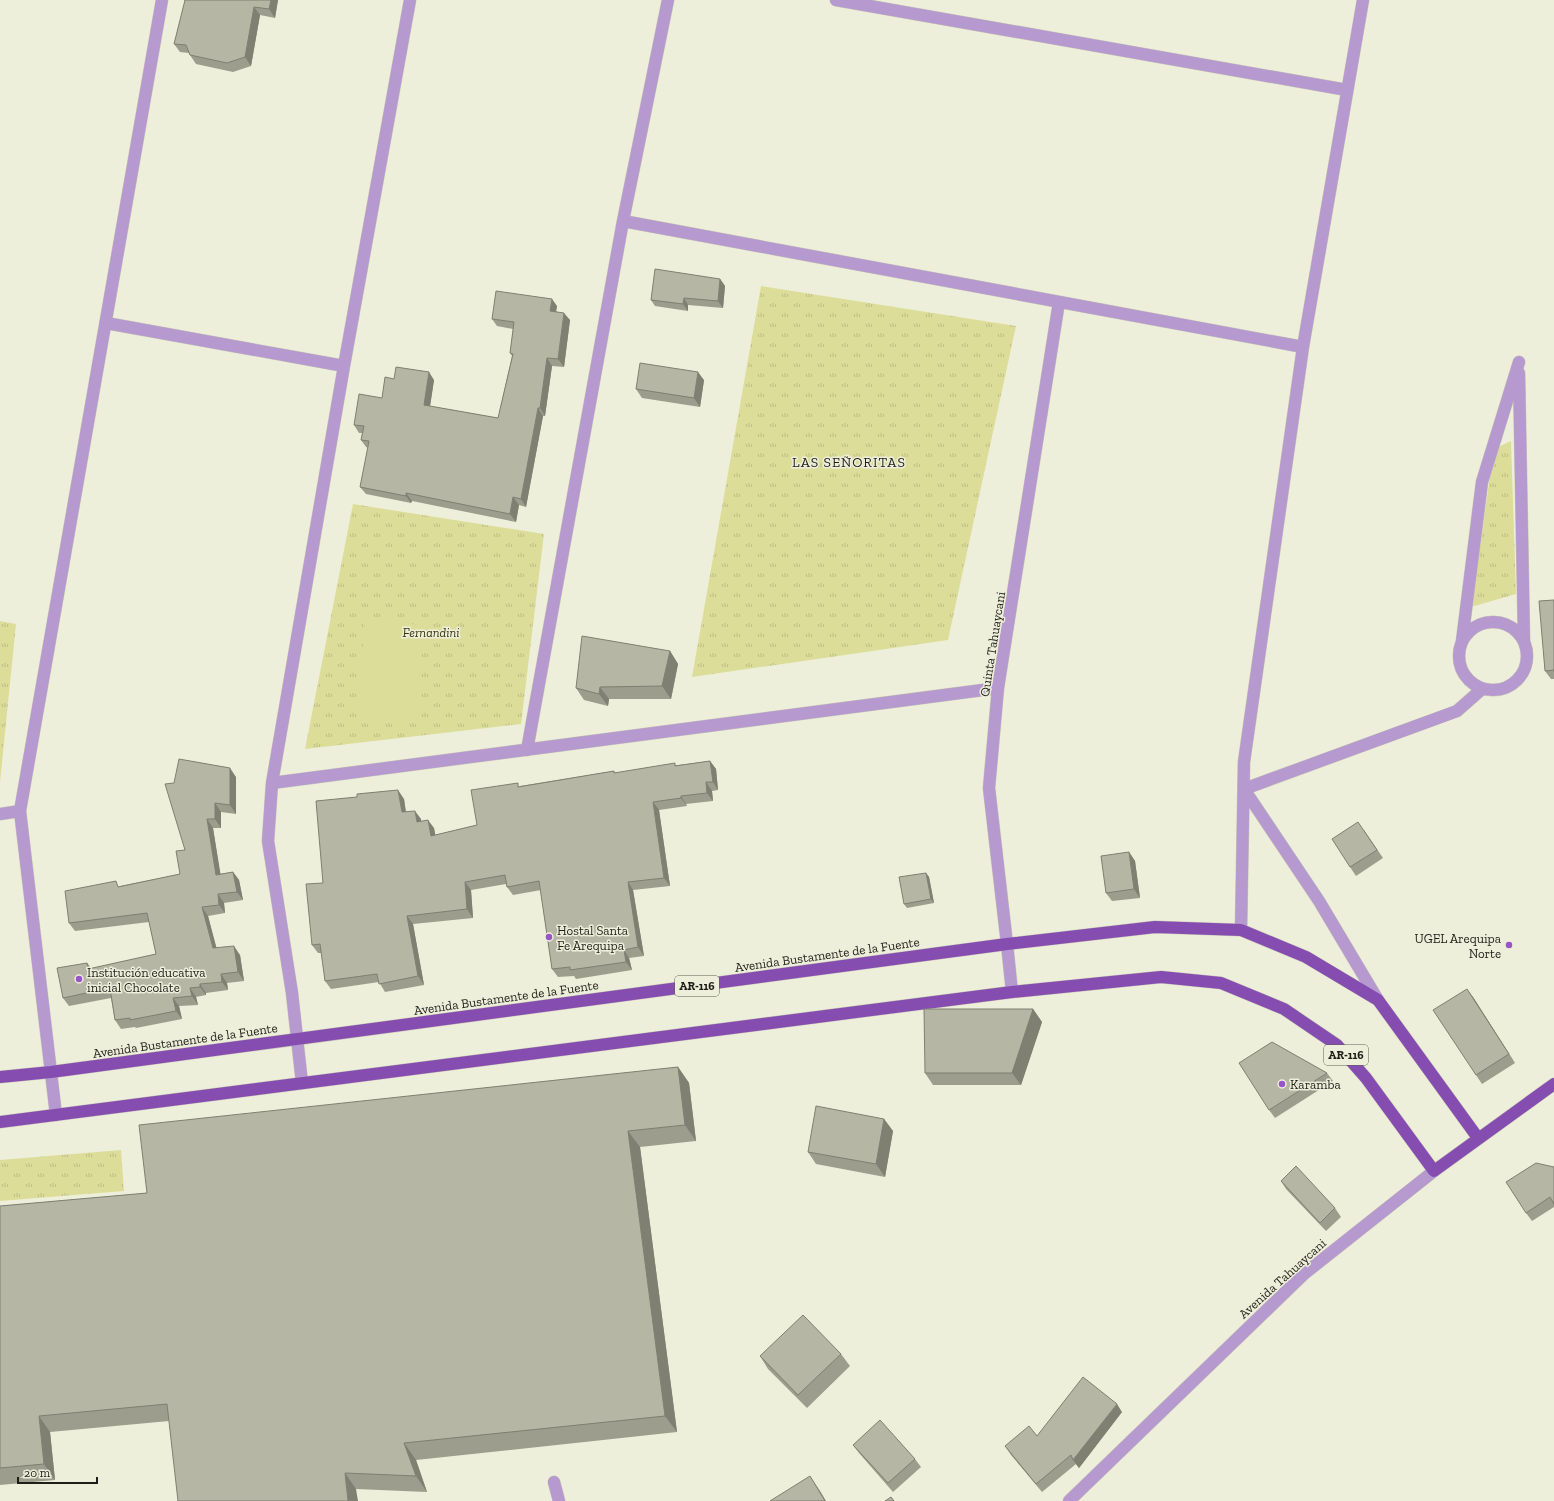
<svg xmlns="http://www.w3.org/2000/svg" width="1554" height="1501" font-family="'Zilla Slab',serif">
	<defs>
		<pattern id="grass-tufts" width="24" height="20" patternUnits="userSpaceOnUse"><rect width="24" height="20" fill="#dddd9a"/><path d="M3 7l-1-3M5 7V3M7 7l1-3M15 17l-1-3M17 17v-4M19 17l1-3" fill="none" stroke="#bdbd84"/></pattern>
	</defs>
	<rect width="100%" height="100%" fill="#eeefdb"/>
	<path fill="url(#grass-tufts)" d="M761,286l255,40 -68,314 -256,37z
		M1511,441l5,153 -45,13 23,-158z
		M353,504l191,30 -23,190 -216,25z
		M0,621l16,3 -16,158z
		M121,1150l3,41 -124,10v-41z"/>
	<path fill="#dddd9a" d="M365,620l59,5 -8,96 -59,-5z"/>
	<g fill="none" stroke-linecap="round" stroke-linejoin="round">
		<g stroke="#c9c9b8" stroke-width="13">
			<path id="minor" d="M836,0l511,90
				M623,221l680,126
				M106,323l238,43
				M1519,373l5,268
				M1459 656a34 34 0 1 1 68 0a34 34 0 1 1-68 0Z
				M1462,641l20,-159 37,-120
				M527,750l96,-529 45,-221
				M272,783l726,-95
				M1244,789l213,-78 25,-22
				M1244,789l75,112 59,99
				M0,814l20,-3
				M1241,930l3,-168 59,-415 60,-347
				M1012,992l-5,-48 -18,-156 9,-100 61,-386
				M302,1083l-10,-90 -24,-152 4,-58 72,-417 66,-366
				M56,1115l-36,-304 142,-811
				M554,1482l5,19
				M1069,1501l235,-227 130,-103"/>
		</g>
		<g stroke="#c9c9b8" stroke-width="13">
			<path id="major" d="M0,1077l51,-5 956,-128 148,-17 86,3 65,27 72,43 100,138
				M0,1122l1012,-130 149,-15 60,6 63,26 53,36 29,33 68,93 120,-87"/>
		</g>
		<use href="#minor" stroke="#b599cf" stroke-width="12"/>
		<use href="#major" stroke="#864db1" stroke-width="12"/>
	</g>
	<path fill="#9c9d8c" d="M184,0h94l-3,18 -15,-3 -9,51 -18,6 -37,-8 -6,-9 -1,-2 -9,-1 -6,-8 11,-43z
		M720,279l5,7 -2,22 -35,-3v6l-33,-5 -4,-6z
		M557,306l-1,5 14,9 -6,47 -12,-1 -7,50h-2l-17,91 -7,-2 -3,17 -104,-21 -1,2 -45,-9 -6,-7 8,-39 -2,-1 -5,-7 1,-7h-3l-5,-8 28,-27 12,-19 40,1 -4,26 68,12 14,-62 -2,-3 3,-24 -16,-3 -5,-7z
		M704,380l-4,27 -58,-9 -6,-9z
		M1554,600v79h-3l-6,-8z
		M670,651l8,13 -7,35h-62l-1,7 -24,-6 -8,-12z
		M710,761l6,8 2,21 -6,1 1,10 -27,3 1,2 -28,4 11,76 -37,4 11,66 -15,2 3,12 -56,9 -2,-3 -16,1 -6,-8 -11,-79 -28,5 -6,-8 -1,-3 -35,6 2,28 -60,6 11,61 -39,7 -6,-10 -48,7 -6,-8 -3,-28h-4l-6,-8 92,-146 2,13 15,7v2l13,7 1,7 42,-10 43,-39 94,-15 1,2z
		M236,777v37l-15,-2v16h-8l7,46 13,-2 6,8 4,20 -19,3 1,10 -17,3 8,32 24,7 4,26 -17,2 1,7 -22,3v2l-10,2 2,8 -19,1 3,13 -46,9 -1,-1 -14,2 -6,-9 -4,-22 -42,8 -6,-8 24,-35 4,6 65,-15 -7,-32 -74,9 -6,-8 51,-37 60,-12 5,-24 -11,-67z
		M1364,830l19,28 -27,18 -6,-9z
		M1129,852l6,9 5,37 -28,3 -6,-8z
		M926,873l3,4 5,26 -27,5 -3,-4z
		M1473,997l42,66 -33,21 -6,-9z
		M1033,1009l9,13 -21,63h-88l-8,-12z
		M678,1067l11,16 7,58 -56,6 37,285 -261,28 11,32 -71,-3 -187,-68 -119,11 5,48 -55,5v-279l147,-13z
		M1327,1073l6,8 -58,37 -6,-8z
		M884,1119l9,12 -8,46 -69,-13 -8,-12z
		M1554,1167v40l-22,14 -6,-8z
		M1281,1181l54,27 6,9 -15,14 -40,-42z
		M841,1354l9,12 -43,42 -39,-39 -8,-13z
		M1122,1412l-43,56 -3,-4 -34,28 -31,-37 -6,-9 32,-10z
		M853,1445l62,14 6,8 -28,25 -34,-39z"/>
	<path fill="#7f7f72" d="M271,0h7l-3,18 -6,-9z
		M254,7l6,8 -9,51 -6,-9z
		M720,279l5,7 -2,22 -5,-7z
		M684,298l4,7v6l-5,-7z
		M552,299l5,7 -2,12 -5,-7z
		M564,313l6,7 -6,47 -6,-8z
		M547,358l5,8 -7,50 -5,-8z
		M429,372l5,8 -5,33 -5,-8z
		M698,372l6,8 -4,27 -6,-9z
		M538,408l5,8 -17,91 -5,-8z
		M406,493l6,8 -1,2 -5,-7z
		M513,497l6,8 -3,17 -6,-8z
		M670,651l8,13 -7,35 -9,-13z
		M600,687l9,12 -1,7 -9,-12z
		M710,761l6,8 2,21 -5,-8z
		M230,768l6,9v37l-6,-9z
		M706,782l6,9 1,10 -6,-8z
		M398,790l6,9 3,22 -5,-9z
		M681,796l5,8 1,2 -6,-8z
		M653,802l6,8 11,76 -6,-8z
		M215,803l6,9v16l-6,-9z
		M415,811l6,8 1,11 -5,-8z
		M207,819l6,9 9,55 -6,-8z
		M428,820l6,8 3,16 -6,-8z
		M1129,852l6,9 5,37 -6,-9z
		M233,872l6,8 4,20 -6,-8z
		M926,873l3,4 5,26 -3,-4z
		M465,882l6,8 2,28 -6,-9z
		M628,882l5,8 11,66 -6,-9z
		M218,894l6,9 1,10 -6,-8z
		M202,907l6,9 11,41 -6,-9z
		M407,916l6,8 11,61 -6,-9z
		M234,946l6,9 4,26 -6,-9z
		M624,950l5,8 3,12 -6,-8z
		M87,963l6,8 -5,-2z
		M221,974l6,9 1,7 -6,-8z
		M200,984l6,9v2l-6,-8z
		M190,988l6,9 2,8 -6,-9z
		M1467,989l6,8 42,66 -6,-9z
		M173,998l6,8 3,13 -6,-8z
		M1033,1009l9,13 -21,63 -9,-12z
		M678,1067l11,16 7,58 -11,-16z
		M884,1119l9,12 -8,46 -9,-13z
		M628,1131l12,16 37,285 -12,-16z
		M1117,1404l5,8 -43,56 -6,-8z
		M39,1416l11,16 5,48 -11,-16z
		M404,1443l12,17 11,32 -11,-16z
		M345,1473l11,16 2,12h-10z
		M810,1476l10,15 6,10h-1z"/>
	<path fill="#b5b6a3" stroke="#7f7f72" d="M185,0h86l-2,9 -15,-2 -9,50 -18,6 -37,-8 -4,-10 -12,-1z
		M655,269l65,10 -2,22 -34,-3 -1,6 -32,-4z
		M496,291l56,8 -2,12 14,2 -6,46 -11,-1 -7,50h-2l-17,91 -8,-2 -3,17 -104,-21v3l-46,-9 9,-46 -8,-1 3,-14 -10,-1 5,-31 23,4 3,-21 9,2 2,-12 33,5 -5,33 74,13 15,-64 -3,-1 4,-31 -22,-3z
		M640,363l58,9 -4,26 -58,-9z
		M1554,600v70l-9,1 -6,-70z
		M582,636l88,15 -8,35 -62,1 -1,7 -23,-6z
		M179,759l51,9v37l-15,-2v16h-8l9,56 17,-3 4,20 -19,2 1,11 -17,2 11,41 21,-2 4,26 -17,2 1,8 -22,2v3l-10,1 2,8 -19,2 3,13 -46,9v-2l-15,2 -5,-32 -47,10 -6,-30 30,-5 1,6 68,-15 -9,-41 -78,10 -4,-32 51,-10 2,6 62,-13 -4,-23 9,-1 -20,-66 9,-1z
		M710,761l3,21h-7l1,11 -26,3v2l-28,4 11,76 -36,4 10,65 -14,3 2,12 -56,8v-3l-18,2 -13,-88 -32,6 -2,-12 -40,7 2,27 -60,7 11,60 -39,8 -2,-10 -52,7 -5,-37 -8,1 -6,-61 17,-1 -7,-82 41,-4v-3l41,-4 4,22 13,-1 2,11 11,-2 3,16 46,-11 -6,-35 47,-7v4l96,-16v2l61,-10v3z
		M1358,822l19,28 -27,17 -18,-28z
		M1129,852l5,37 -28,4 -5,-37z
		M926,873l5,26 -27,5 -5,-27z
		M1467,989l42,65 -33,21 -43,-65z
		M924,1009h109l-21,64h-87z
		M1272,1042l55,31 -58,37 -30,-47z
		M678,1067l7,58 -57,6 37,285 -261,27 12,33 -71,-3 3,28h-170l-11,-97 -128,12 5,48 -44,4v-262l147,-13 -8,-68z
		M816,1106l68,13 -8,45 -68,-12z
		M1536,1163l18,4v37l-4,-7 -24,16 -20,-31z
		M1296,1166l39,42 -15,15 -39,-42z
		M803,1315l38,39 -43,41 -38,-39z
		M1083,1377l34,27 -44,56 -2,-5 -35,29 -31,-38 24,-20 8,10z
		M880,1420l35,39 -27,24 -35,-38z
		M810,1476l15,25h-55z
		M891,1497l3,4h-9z"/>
	<g fill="#9855ca" stroke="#eeefdb" stroke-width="1.5">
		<circle cx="549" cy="937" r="4"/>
		<circle cx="1509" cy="945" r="4"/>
		<circle cx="79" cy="979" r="4"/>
		<circle cx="1282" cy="1084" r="4"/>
	</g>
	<g text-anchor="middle" stroke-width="3" stroke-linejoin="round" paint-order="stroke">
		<g fill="#eeefdb" stroke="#5c5d52" stroke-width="1">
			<rect x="675" y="976" width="44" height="20" rx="3"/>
			<rect x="1324" y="1045" width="44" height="20" rx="3"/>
		</g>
		<g font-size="12" font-weight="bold" fill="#1e1e17">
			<text x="697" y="990">AR-116</text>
			<text x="1346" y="1059">AR-116</text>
		</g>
		<g font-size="13" font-style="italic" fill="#373508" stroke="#eeefdb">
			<text x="431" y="637">Fernandini</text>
		</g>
		<g font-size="13" fill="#1e1e17" stroke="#eeefdb">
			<text transform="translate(992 644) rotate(-81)" y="5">Quinta Tahuaycani</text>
			<text transform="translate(827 954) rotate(-8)" y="5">Avenida Bustamente de la Fuente</text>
			<text transform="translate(506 997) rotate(-8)" y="5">Avenida Bustamente de la Fuente</text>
			<text transform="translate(185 1040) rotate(-8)" y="5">Avenida Bustamente de la Fuente</text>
			<text transform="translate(1282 1278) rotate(-42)" y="5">Avenida Tahuaycani</text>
		</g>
		<g font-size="13" fill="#1e1e17" stroke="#eeefdb" text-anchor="start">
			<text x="557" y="935">Hostal Santa<tspan x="557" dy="15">Fe Arequipa</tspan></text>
			<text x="1501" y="943" text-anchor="end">UGEL Arequipa<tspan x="1501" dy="15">Norte</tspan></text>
			<text x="87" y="977">Institución educativa<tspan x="87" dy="15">inicial Chocolate</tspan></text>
			<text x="1290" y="1089">Karamba</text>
		</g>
		<g font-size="14" letter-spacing="1" fill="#1e1e17" stroke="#eeefdb">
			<text x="849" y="467">LAS SEÑORITAS</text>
		</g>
	</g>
	<path d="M18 1477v6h79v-6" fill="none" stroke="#1e1e17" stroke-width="2"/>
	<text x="24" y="1477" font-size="12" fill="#1e1e17" stroke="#eeefdb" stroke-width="3" paint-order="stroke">20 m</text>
</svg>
